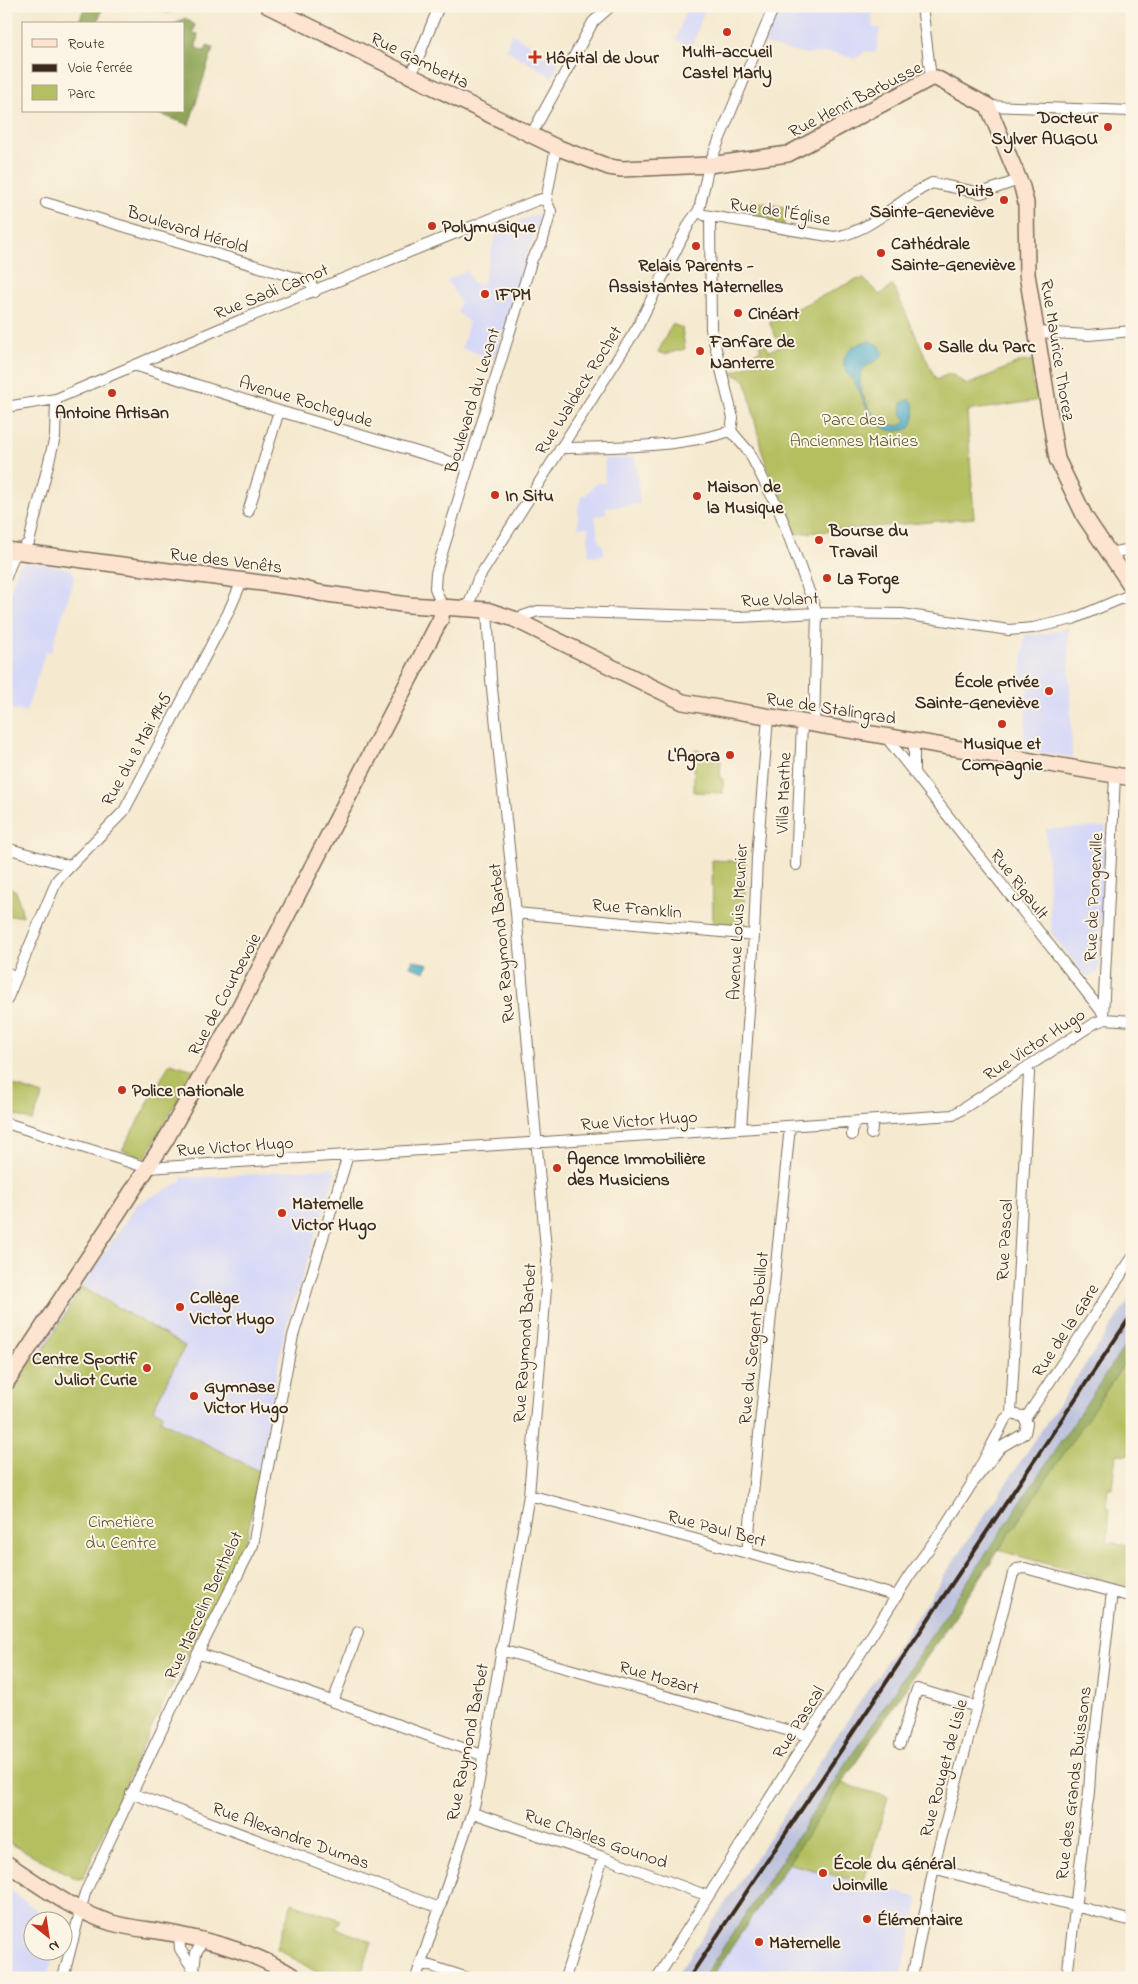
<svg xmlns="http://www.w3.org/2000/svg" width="1138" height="1984" font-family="'Indie Flower',sans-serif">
	<rect width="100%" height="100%" fill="#fcf5e5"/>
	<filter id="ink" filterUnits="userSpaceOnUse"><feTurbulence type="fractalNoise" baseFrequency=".02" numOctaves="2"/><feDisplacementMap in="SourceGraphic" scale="10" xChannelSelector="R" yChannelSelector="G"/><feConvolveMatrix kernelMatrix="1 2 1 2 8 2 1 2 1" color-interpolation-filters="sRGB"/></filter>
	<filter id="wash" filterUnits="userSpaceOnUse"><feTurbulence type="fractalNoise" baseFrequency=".0096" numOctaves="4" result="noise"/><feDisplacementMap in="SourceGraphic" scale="20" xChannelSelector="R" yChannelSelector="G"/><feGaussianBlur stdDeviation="1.12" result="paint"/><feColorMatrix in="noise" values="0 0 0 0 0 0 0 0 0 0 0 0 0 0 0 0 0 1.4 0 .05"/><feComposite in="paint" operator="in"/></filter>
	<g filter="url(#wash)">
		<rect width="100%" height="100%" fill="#f5e9cf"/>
		<path fill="#d6d8f8" d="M687,6h19l-14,40 -16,-6z
			M780,6h92v21l8,1 -4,25 -10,-2 -11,8 -19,-6 -34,1 -38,-10z
			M512,34l48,28 -8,15 -47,-28z
			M537,214l4,1 -47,144 -32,-11 7,-26 -12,-10 3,-9 -13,-23 20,-9 6,12 9,2 15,-54z
			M635,457l5,47 -34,4v6l-11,2 4,27h3l3,12 -16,1 -1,-29 -10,1v-19l4,-14 3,1 11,-13h9l-1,-24z
			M26,562l45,7 4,7 -24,76 -5,-1 -20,61 -20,-5v-101l13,-41z
			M1068,627l4,130 -48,-7 3,-62v-6h-5l-1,-12 4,-35 22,-1z
			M1106,827l-8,146 -12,4 -35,-44 -5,-104z
			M333,1168l3,4 -52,161 -25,138 -100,-51 3,-6 -9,-5 -3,6 -115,-59 102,-152 44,-22v-4l93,-5v-1z
			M841,1783l47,14 -25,86 56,15 -18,80h-190z
			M6,1887l46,34 -20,1v30h22l-7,26h-41z"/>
		<path fill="#bec3dd" d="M1132,1295v40l-429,643h-28z"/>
		<path fill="#b4bf61" stroke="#787440" d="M752,201l32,6v19l-35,-8z
			M864,279l16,16 13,-10 43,95 14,-7 17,12 53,-23 14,-2 2,13 -4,3 2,14 4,1 2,9 -73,11 7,107 -179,16 -17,-36 -16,-46 -16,-70 -5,-5 -11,-3 25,-12 -3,-8 9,-4 -2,-4 6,-3 4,8 11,-5 -11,-24 86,-42z
			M672,324l10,4 3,21 -20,5 -7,-2z
			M694,750l15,1v8l12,1 -1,18 3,1v14l-29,-1z
			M712,860l34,2 -2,65 -31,-1z
			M6,885l10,6 7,25h-17z
			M170,1063l24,7 -49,88 -23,-8z
			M6,1083l37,12 -11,26 -26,-9z
			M82,1287l103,59 -32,63 10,5 -3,6 99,51 -12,66 -95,189 -69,152 -6,1 -71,-38v-440l29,-45 44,23 -40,-22z
			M1132,1352v103l-16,-1 -4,34h-4l-2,19 4,1 -3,34 25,3v43l-134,-38z
			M841,1783l47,14 -25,86 -76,-20z
			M292,1903l49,17 -5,8 36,14 -10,30 -6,6h-30l-50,-30z"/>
		<path fill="#8fa657" stroke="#65683a" d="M85,6h18l-6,18h-19z
			M146,6h31l-9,7z
			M185,18l10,7 -2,8 5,1 -2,14 9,3 2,-5 6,2 -24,77 -37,-14h32v-87h-9z
			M1132,1335v17l-421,626h-8z"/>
		<path fill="#48a9c7" stroke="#426a72" d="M870,341l10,5 3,7c-2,10 -18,9 -22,20 -5,12 7,38 17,46 7,5 14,6 22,7l6,-5 -5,-8 1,-10 8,-4c7,6 5,21 0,29 -33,12 -42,-17 -52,-40 -3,-7 -10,-12 -13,-19 -6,-16 12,-27 25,-28z
			M413,960l15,4 -3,8 -15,-5z"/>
	</g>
	<g filter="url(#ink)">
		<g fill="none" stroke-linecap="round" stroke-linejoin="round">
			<g stroke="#7c6d5c" stroke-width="12">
				<path id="street" d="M922,6l9,72
					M411,76l28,-70
					M988,106l144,5
					M531,135l62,-113 18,-16
					M46,203l264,79 5,10
					M704,215l130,22c38,-5 66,-39 98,-54l49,10 38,-13
					M710,217l1,112 22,89 -2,13 18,21 30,58 38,103 -3,112
					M1036,332l53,3 43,-4
					M134,365l145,46 189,56
					M6,407l50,-8 163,-70 316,-128 7,-2 4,2
					M560,448c56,-1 117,0 171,-17
					M248,512l31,-101
					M1108,553l24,-4
					M6,577l7,-19 16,-16 26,-105 1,-38
					M442,606l-7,-18 1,-15 96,-314 10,-16 9,-32 -5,-10 10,-54
					M468,607l10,-28 159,-251 53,-106 9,-12 10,-45 65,-159
					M514,619l24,-8 201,6 78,-4 85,1 107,16 24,-2 40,-9 59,-25
					M886,737l216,275
					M914,741v32
					M6,848l64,18
					M796,865l6,-142
					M516,913l238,22
					M6,972l10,5
					M6,1002l51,-122 67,-69 104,-198 14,-32
					M1103,1016l12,-240
					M6,1123l142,45 805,-53 142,-92 10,-4 27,2
					M741,1129l13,-194 3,-77 11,-141
					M871,1134l2,-13
					M852,1135l1,-13
					M1011,1414l18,-341 -3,-5
					M1025,1419l107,-161
					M529,1495l218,58 150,43
					M747,1553l43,-427
					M501,1650l307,86
					M198,1653l284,102
					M333,1702l25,-70
					M900,1744l17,-55 60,18
					M131,1793l309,115
					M473,1813l130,44 105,39
					M933,1868l199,53
					M179,1935l1,14 19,29
					M421,1963l47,15
					M194,1969l2,-16 7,-13
					M63,1978l22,-85 113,-240 55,-108 40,-209 55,-181
					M416,1978l59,-175 54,-308 17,-206 1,-29 -31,-347 -25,-234 -4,-69
					M565,1978l38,-121
					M657,1978l252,-402 32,-44 30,-47 30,-38 24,-14 2,-10 -5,-7 -11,-2 -6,5c-10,22 -24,44 -34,66
					M912,1978l23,-117 78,-287 4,-5 8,-1 107,29
					M1067,1978l20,-172c5,-25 1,-46 8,-70l17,-144"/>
			</g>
			<g stroke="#7c6d5c" stroke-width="18">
				<path id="secondary" d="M268,6l288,141 53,20 13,2 87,-4 79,-11 143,-76h5l52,28 34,81 4,16 1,71 30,185 28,58 47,70
					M6,550l294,38 20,5 89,12 78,5 27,9 169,83 449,76
					M6,1383l159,-242 74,-133 202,-390 1,-12
					M6,1863c34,22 67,48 106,60 21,6 45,7 67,12 42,8 82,20 117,43"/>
			</g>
			<use href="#street" stroke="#fff" stroke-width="10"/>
			<use href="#secondary" stroke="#fde4d0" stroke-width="15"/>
			<path stroke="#3b2a1e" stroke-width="4" d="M689,1978l443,-664"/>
		</g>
	</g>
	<g fill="#c8321e" stroke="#fcf5e5" stroke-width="2">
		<circle cx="727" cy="32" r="5"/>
		<path d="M532.5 49.5h5v5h5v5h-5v5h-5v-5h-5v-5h5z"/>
		<circle cx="1108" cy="127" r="5"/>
		<circle cx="1004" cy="200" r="5"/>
		<circle cx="432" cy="226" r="5"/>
		<circle cx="696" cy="246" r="5"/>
		<circle cx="881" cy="253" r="5"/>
		<circle cx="485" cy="294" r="5"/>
		<circle cx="738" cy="313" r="5"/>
		<circle cx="928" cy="346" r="5"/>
		<circle cx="700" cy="351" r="5"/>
		<circle cx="112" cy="393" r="5"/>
		<circle cx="495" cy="495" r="5"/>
		<circle cx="697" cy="496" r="5"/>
		<circle cx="819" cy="540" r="5"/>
		<circle cx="827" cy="578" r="5"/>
		<circle cx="1049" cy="691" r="5"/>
		<circle cx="1002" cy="724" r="5"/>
		<circle cx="730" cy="755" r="5"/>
		<circle cx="122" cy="1090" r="5"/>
		<circle cx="557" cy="1168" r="5"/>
		<circle cx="282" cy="1213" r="5"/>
		<circle cx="180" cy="1307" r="5"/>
		<circle cx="147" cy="1368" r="5"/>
		<circle cx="194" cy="1396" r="5"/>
		<circle cx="823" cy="1873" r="5"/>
		<circle cx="867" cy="1919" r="5"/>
		<circle cx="759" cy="1942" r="5"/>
	</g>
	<g text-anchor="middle" stroke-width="4" stroke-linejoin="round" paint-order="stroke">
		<g font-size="18" font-weight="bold" fill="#3b2a1e" stroke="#fcf5e5" text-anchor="start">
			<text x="727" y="57" text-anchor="middle">Multi-accueil<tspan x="727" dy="21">Castel Marly</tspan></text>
			<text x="546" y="63">Hôpital de Jour</text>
			<text x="1098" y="123" text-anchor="end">Docteur<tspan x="1098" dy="21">Sylver AUGOU</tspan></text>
			<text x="994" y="196" text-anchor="end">Puits<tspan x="994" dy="21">Sainte-Geneviève</tspan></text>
			<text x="442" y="232">Polymusique</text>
			<text x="891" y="249">Cathédrale<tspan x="891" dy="21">Sainte-Geneviève</tspan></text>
			<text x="696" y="271" text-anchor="middle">Relais Parents -<tspan x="696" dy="21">Assistantes Maternelles</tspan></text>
			<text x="495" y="300">IFPM</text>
			<text x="748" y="319">Cinéart</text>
			<text x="710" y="347">Fanfare de<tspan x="710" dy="21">Nanterre</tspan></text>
			<text x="938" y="352">Salle du Parc</text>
			<text x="112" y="418" text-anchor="middle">Antoine Artisan</text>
			<text x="707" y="492">Maison de<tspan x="707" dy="21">la Musique</tspan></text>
			<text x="505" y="501">In Situ</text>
			<text x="829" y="536">Bourse du<tspan x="829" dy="21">Travail</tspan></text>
			<text x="837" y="584">La Forge</text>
			<text x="1039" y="687" text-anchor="end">École privée<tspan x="1039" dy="21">Sainte-Geneviève</tspan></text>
			<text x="1002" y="749" text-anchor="middle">Musique et<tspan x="1002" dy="21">Compagnie</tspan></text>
			<text x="720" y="761" text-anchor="end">L'Agora</text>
			<text x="132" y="1096">Police nationale</text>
			<text x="567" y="1164">Agence Immobilière<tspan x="567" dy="21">des Musiciens</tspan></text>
			<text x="292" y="1209">Maternelle<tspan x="292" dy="21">Victor Hugo</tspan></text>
			<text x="190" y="1303">Collège<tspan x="190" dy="21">Victor Hugo</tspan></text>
			<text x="137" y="1364" text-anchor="end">Centre Sportif<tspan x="137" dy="21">Juliot Curie</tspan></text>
			<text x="204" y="1392">Gymnase<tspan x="204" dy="21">Victor Hugo</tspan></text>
			<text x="833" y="1869">École du Général<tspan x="833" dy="21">Joinville</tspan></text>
			<text x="877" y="1925">Élémentaire</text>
			<text x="769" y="1948">Maternelle</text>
		</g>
		<g font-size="18" fill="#3b2a1e" stroke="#fcf5e5">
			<text transform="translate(420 60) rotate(26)" y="6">Rue Gambetta</text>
			<text transform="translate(855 99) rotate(-27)" y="6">Rue Henri Barbusse</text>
			<text transform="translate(780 211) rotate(9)" y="6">Rue de l'Église</text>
			<text transform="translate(188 229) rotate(17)" y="6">Boulevard Hérold</text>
			<text transform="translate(271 291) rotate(-22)" y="6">Rue Sadi Carnot</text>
			<text transform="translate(1058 350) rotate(81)" y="6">Rue Maurice Thorez</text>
			<text transform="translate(578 390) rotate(-58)" y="6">Rue Waldeck Rochet</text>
			<text transform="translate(472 400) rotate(-73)" y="6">Boulevard du Levant</text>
			<text transform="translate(306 401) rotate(17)" y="6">Avenue Rochegude</text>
			<text transform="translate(226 560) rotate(7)" y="6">Rue des Venêts</text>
			<text transform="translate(780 599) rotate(-2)" y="6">Rue Volant</text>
			<text transform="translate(831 708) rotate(9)" y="6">Rue de Stalingrad</text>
			<text transform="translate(136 749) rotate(-61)" y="6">Rue du 8 Mai 1945</text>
			<text transform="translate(783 793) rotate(-88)" y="6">Villa Marthe</text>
			<text transform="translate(1020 884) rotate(52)" y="6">Rue Rigault</text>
			<text transform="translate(1093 897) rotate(-87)" y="6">Rue de Pongerville</text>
			<text transform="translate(637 908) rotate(5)" y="6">Rue Franklin</text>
			<text transform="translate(737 922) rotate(-87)" y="6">Avenue Louis Meunier</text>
			<text transform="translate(501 943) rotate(-95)" y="6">Rue Raymond Barbet</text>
			<text transform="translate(224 994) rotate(-62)" y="6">Rue de Courbevoie</text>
			<text transform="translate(1034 1044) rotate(-33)" y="6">Rue Victor Hugo</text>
			<text transform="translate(639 1120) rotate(-4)" y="6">Rue Victor Hugo</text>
			<text transform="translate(235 1146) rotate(-4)" y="6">Rue Victor Hugo</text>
			<text transform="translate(1004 1240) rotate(-87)" y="6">Rue Pascal</text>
			<text transform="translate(1065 1330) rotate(-57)" y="6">Rue de la Gare</text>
			<text transform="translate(753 1338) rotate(-84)" y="6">Rue du Sergent Bobillot</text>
			<text transform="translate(524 1343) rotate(-86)" y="6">Rue Raymond Barbet</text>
			<text transform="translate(717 1528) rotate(15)" y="6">Rue Paul Bert</text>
			<text transform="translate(203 1605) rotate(-65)" y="6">Rue Marcelin Berthelot</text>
			<text transform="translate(659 1677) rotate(16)" y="6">Rue Mozart</text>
			<text transform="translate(798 1722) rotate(-58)" y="6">Rue Pascal</text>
			<text transform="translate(467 1742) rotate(-79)" y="6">Rue Raymond Barbet</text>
			<text transform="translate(943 1768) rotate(-75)" y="6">Rue Rouget de Lisle</text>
			<text transform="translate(1073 1783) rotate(-83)" y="6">Rue des Grands Buissons</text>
			<text transform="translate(291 1835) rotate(20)" y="6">Rue Alexandre Dumas</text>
			<text transform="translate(596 1838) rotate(19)" y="6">Rue Charles Gounod</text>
		</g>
		<g font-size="18" fill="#5f5732" stroke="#fcf5e5">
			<text x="854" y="425">Parc des<tspan x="854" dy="21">Anciennes Mairies</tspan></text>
			<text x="121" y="1527">Cimetière<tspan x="121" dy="21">du Centre</tspan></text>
		</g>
	</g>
	<rect width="1138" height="1984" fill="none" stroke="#fcf5e5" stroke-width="25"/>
	<rect x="22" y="22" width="162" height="90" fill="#fcf5e5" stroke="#afa495"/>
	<rect x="32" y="39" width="25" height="8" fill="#fde4d0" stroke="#afa495"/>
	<text x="68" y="48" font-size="15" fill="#3b2a1e">Route</text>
	<rect x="32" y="64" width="25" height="8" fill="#3b2a1e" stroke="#afa495"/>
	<text x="68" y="72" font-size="15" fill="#3b2a1e">Voie ferrée</text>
	<rect x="32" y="85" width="25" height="15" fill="#b4bf61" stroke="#afa495"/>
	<text x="68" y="98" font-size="15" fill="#3b2a1e">Parc</text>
	<g transform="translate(48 1936) rotate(150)"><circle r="24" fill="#fcf5e5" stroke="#afa495"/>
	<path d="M0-4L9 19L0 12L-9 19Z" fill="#c8321e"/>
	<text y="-8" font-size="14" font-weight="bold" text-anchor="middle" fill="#3b2a1e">N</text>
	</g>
</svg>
